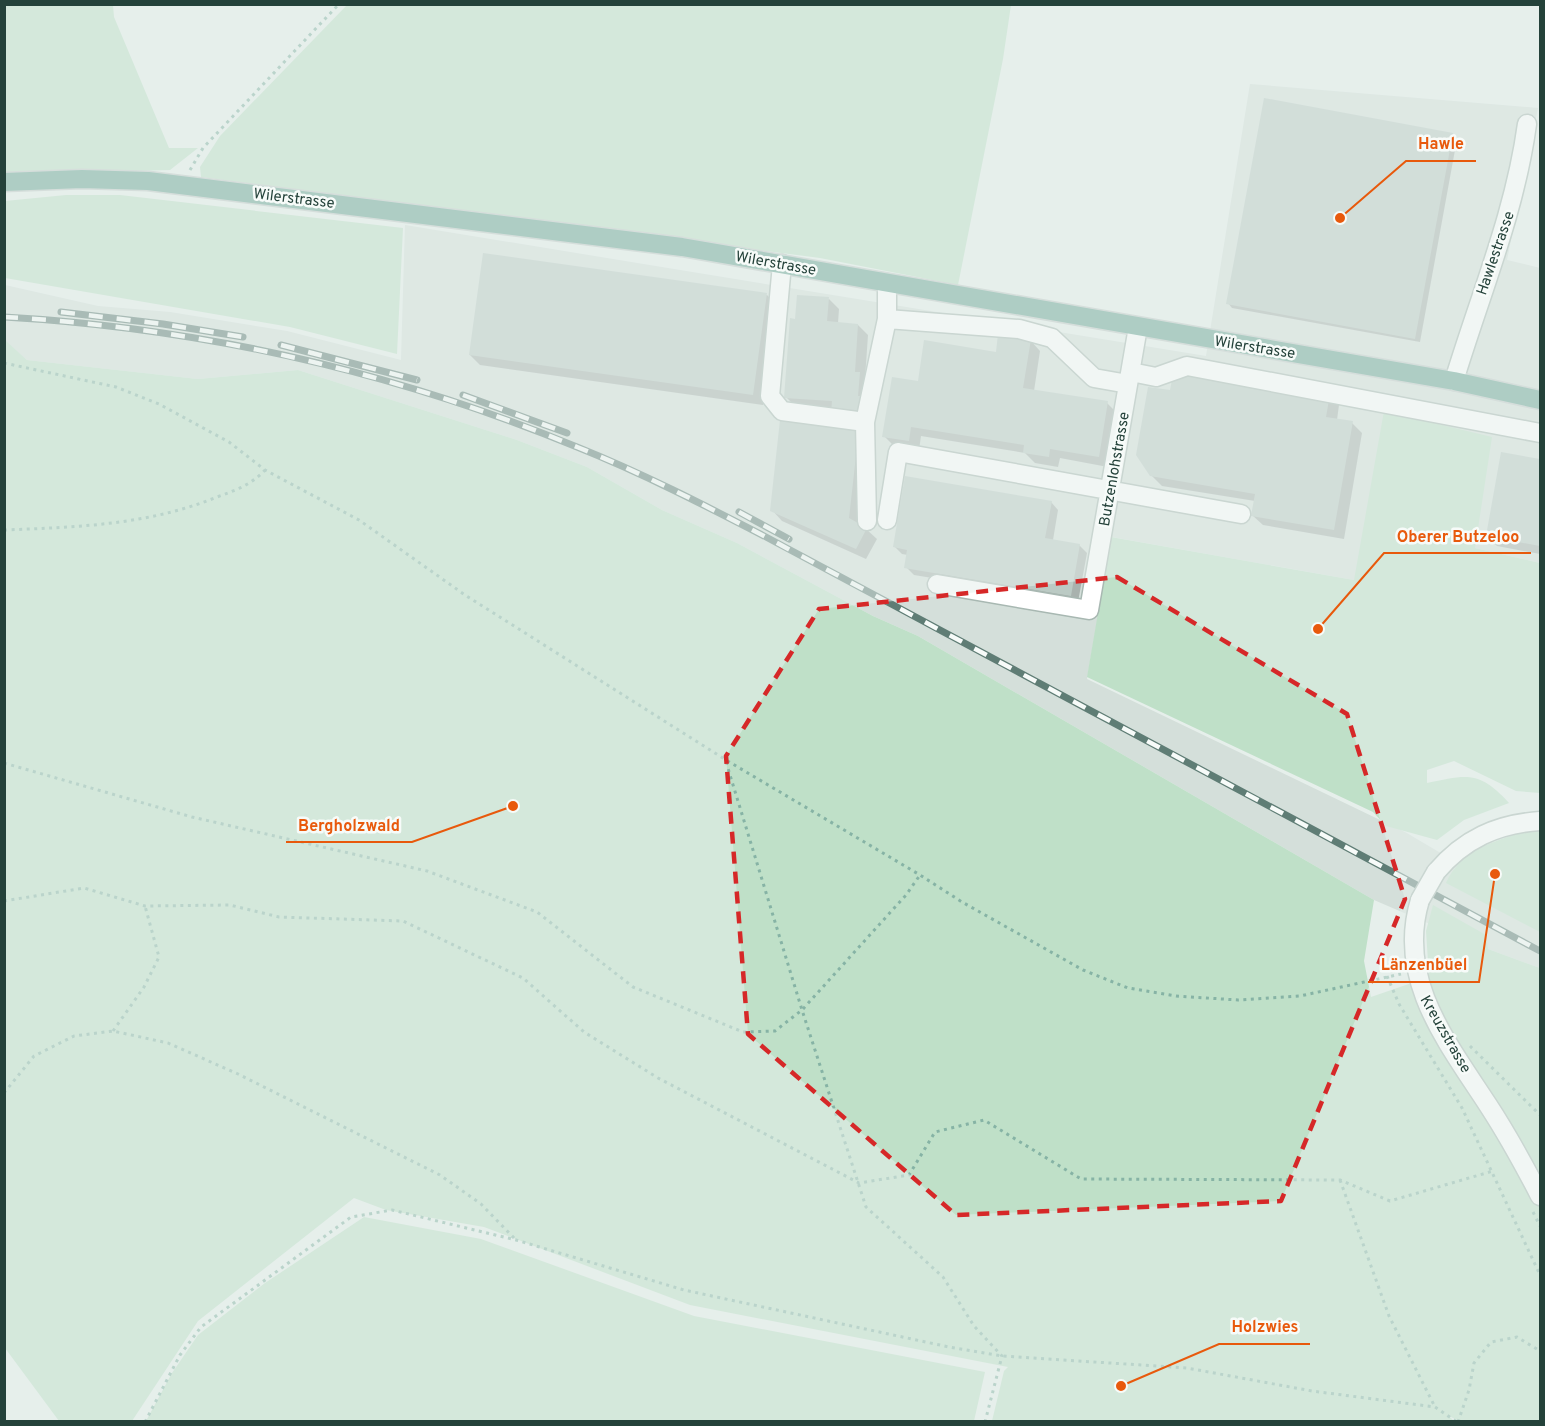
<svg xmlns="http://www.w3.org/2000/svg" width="1545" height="1426" font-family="Overpass,sans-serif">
	<rect width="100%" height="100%" fill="#e6efeb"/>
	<path fill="#d4dfda" d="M1250,84l288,24 -31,152 33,8v295l-65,-15 -121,32 -242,-43 -25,142 318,153 83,49 52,37v50l-52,-19 -114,-49 -456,-264 -45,-20 -136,-73 -75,-33 -75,-43 -70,-27 -219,-70 -100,9 -171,-19 -22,-19v-56l93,21 72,6 117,19 114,29 4,-135 801,131z"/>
	<path fill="#bfe0c8" d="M5,5h108l1,12 55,131h29l-28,22 -165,4z
		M347,5h664l-8,54 -45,226 -138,-27 -619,-81 -1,-10 20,-31z
		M66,195h54l283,33 -6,126 -107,-27 -285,-49v-77z
		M6,341l21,19 171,19 100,-9 219,70 70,27 75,43 75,33 136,73 45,20 456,264 -10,61 7,36 58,-20 -3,-46 7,-26 53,30 2,14 52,19v453h-81l-10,-5 5,5h-462l12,-50 4,-4 -318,-62 -206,-78 -98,-17 -32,-12 -156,123 -66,100h-73l-54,-73z
		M1384,411l108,26 -17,111 65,15v230l-24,-2 -62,-30 -27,9v13c40,-8 52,-13 82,20l-45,17 -27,20 -51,-14 -13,-14 -286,-135 24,-140 243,43z
		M1533,829h7v103l-94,-49c16,-36 53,-43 87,-54z
		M364,1217l117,22 213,77 291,56 -11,49h-828l26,-48 26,-38 67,-52z"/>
	<path fill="#0003" d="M1452,134l5,5 -37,203 -188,-34 -4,-5z
		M767,295l10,10 -14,100 -283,-40 -10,-10z
		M829,299l10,10 -1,14 20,2 10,10 -3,44 4,5 2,41 -75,-18 -10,-10 11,-77z
		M1030,340l10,11 -6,40 73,12 10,10 -9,54 -48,-9 -2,9 -23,-4 -10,-10 -104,-17 -2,14 -25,-4 -10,-10 35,-54z
		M1172,392l157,3 10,10 -2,15 15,3 10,10 -18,106 -81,-14 -11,-10 3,-14 -93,-15 -11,-11z
		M859,430l7,99 11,10 -11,20 -84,-38 -10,-11z
		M1502,454l38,7v93l-43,-8 -10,-10z
		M1051,502l7,8 -5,30 26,5 8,8 -9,49 -164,-27 -8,-8 2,-12 -6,-1 -7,-7z"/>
	<path fill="#bbcac4" d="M1264,98l189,35 -38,206 -189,-35z
		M483,253l284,40 -14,102 -284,-40z
		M797,295l32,2 -2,24 31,3 -3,48h5l-2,24h5l-2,20 -30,-3 1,-12 -48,-3 6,-80 5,1z
		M998,334l33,5 -8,49 85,13 -9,56 -49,-8 -1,8 -26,-4 1,-8 -113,-18 -2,14 -27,-4 10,-60 26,4 6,-41 72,12z
		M1180,368l150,26 -4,23 27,4 -19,109 -83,-14 4,-22 -105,-18 -14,-21 12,-68 22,3 3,-15z
		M780,420l79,9 -10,89 18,10 -11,21 -86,-38z
		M1501,452l39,7v87l-54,-10z
		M905,476l147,25 -7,37 35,6 -9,52 -167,-28 3,-18 -14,-3z"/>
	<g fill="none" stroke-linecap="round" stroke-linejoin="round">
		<g stroke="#a8b8b2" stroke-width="21">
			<path id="minor" d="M782,264l-12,132 12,15 83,11 22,-103v-36
				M887,319l132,10 33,9 42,40 34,6
				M1131,372l25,5 31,-11 353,67
				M1454,381c26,-86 61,-168 73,-257
				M865,422l2,99
				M887,520l11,-68 343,62
				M937,584l152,26 49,-283
				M1436,872c28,-33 61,-48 104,-51
				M1420,900c-24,79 27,142 68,205 19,29 36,60 52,91"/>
		</g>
		<g stroke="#c2cac8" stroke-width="21">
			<path id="major" d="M4,182l78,-3 66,2 534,66 772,134 86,19"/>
		</g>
		<path stroke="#86b3a5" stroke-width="3" stroke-dasharray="3 4.5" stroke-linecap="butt" d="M190,170l13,-22 136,-144
			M4,363l112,24 43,17 70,38 36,28 94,50 106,75 261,165 194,115 42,27 121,68 45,18 48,8 62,4 62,-4 101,-22
			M4,530c75,-3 144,-5 213,-33 19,-7 34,-12 48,-27
			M726,762l76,248 64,197 77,70 31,49 28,30 -17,66
			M4,763l188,54 235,54 110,41 96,75 110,45 32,-1 27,-21 104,-115 14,-20
			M4,901l80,-13 61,18 85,-1 49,12 124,4 120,57 61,54 74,46 201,105 50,-8 26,-43 49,-12 97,59 259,1 50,21 103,-30
			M1387,976l12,28 63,104 78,167
			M113,1031l31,-44 15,-30 -14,-51
			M1470,1046l70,69
			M4,1093l30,-37 40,-20 39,-5 55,12 70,31 202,101 41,29 34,35
			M1340,1180l49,136 46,91
			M1533,1212l7,14
			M145,1422l35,-67 21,-28 150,-110 41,-7 124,30 168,50 265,57 53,9 185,12 125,23 123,16 22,15
			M1458,1422l11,-32 5,-27 17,-21 26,-5 23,14"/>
		<use href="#minor" stroke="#fff" stroke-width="18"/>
		<use href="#major" stroke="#6aa596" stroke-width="18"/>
		<g stroke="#5f7d75" stroke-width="7">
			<path id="rail" d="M61,312l102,12 80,13
				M4,317c197,11 391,55 573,130 65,26 127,58 189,90l774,414
				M281,345l136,35
				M463,395l104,38
				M739,512l50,27"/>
		</g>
		<use href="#rail" stroke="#f7fbf9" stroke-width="4.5" stroke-dasharray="14" stroke-linecap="butt"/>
		<g stroke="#a8b8b2" stroke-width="21" stroke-linecap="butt">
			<path id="minor-bridge" d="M1420,900l16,-28"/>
		</g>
		<use href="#minor-bridge" stroke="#fff" stroke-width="18"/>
	</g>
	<path d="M0 0H1545V1426H0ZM1117,577l230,137 58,185 -124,302 -325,14 -208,-181 -22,-278 93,-147z" fill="#e6efeb" fill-opacity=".55" fill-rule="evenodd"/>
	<path fill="none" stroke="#d62828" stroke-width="4.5" stroke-dasharray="12 8" stroke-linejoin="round" d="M1117,577l230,137 58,185 -124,302 -325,14 -208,-181 -22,-278 93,-147z"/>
	<g text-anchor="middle" stroke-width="5" stroke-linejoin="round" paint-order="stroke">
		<g font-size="15" fill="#24423a" stroke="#f7fbf9">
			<text transform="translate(294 198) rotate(7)" y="5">Wilerstrasse</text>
			<text transform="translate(1495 253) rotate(-71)" y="5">Hawlestrasse</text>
			<text transform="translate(776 263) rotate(10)" y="5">Wilerstrasse</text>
			<text transform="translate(1255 347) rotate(9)" y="5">Wilerstrasse</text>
			<text transform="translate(1114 469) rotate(-80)" y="5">Butzenlohstrasse</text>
			<text transform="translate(1446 1034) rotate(60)" y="5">Kreuzstrasse</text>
		</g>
	</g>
	<path fill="none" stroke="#e8590c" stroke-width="2" d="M1340 218L1406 161H1476M1318 629L1384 553H1531M513 806L412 842H286M1495 874L1479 982H1368M1121 1386L1219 1344H1310"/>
	<g fill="#e8590c" stroke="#f7fbf9" stroke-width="2">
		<circle cx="1340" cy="218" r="6"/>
		<circle cx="1318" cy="629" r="6"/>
		<circle cx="513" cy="806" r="6"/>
		<circle cx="1495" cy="874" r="6"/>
		<circle cx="1121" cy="1386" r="6"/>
	</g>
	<g font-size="16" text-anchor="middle" font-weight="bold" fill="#e8590c" stroke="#f7fbf9" stroke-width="5" stroke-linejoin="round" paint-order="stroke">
		<text x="1441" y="149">Hawle</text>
		<text x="1458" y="542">Oberer Butzeloo</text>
		<text x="349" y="831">Bergholzwald</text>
		<text x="1424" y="970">Länzenbüel</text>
		<text x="1265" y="1332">Holzwies</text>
	</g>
	<rect width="1545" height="1426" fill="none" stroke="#24423a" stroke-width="12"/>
</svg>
